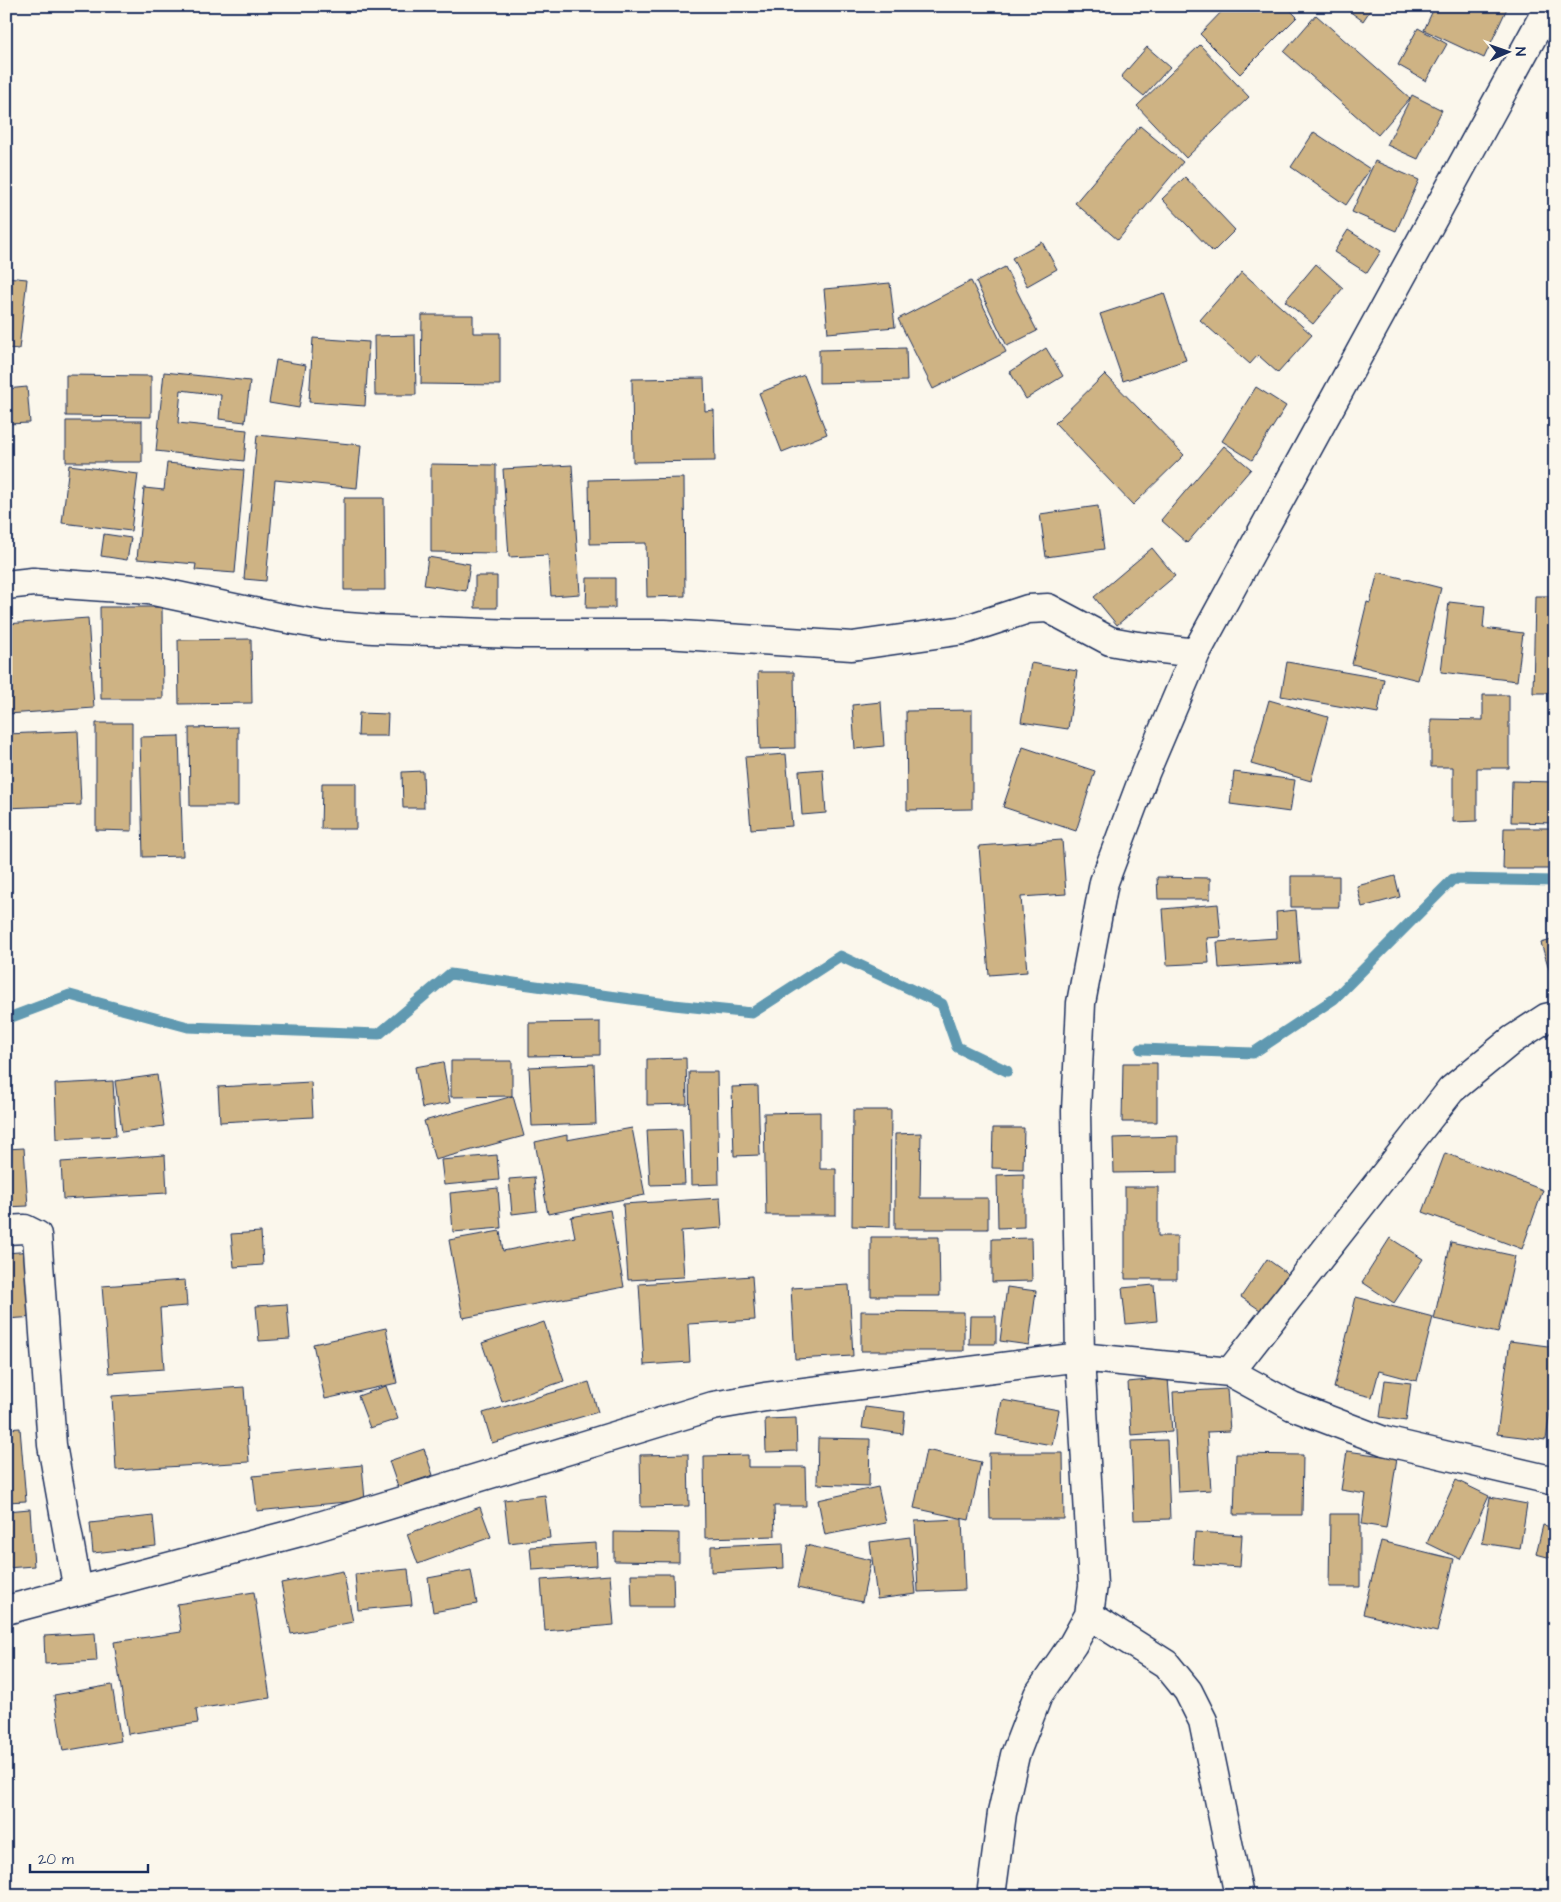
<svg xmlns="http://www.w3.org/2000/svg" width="1561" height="1902" font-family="'Architects Daughter',sans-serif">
	<rect width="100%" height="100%" fill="#fbf7ec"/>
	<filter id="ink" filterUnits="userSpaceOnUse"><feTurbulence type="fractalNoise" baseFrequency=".02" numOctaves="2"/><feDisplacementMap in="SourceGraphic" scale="10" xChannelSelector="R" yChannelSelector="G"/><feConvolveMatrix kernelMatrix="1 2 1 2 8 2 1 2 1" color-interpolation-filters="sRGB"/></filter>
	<g filter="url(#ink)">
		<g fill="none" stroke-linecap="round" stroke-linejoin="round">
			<path stroke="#6199b1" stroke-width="11" d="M6,1019l64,-24 118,32 191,7 71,-60 224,31 78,8 88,-57 102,48 15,43 50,24
				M1141,1049l112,4 81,-54 119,-120 102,2"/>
		</g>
		<path fill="#ceb384" stroke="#1b2f5e" d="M1227,6h59l11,11 -57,57 -40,-40z
			M1342,6h31l-10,15z
			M1435,6h73l-24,52 -60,-28z
			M1316,15l94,83 -32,37 -94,-83z
			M1418,28l29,16 -21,37 -28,-16z
			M1200,45l49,52 -63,61 -49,-52z
			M1147,47l23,20 -26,29 -23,-19z
			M1412,95l30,15 -24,49 -31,-14z
			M1140,126l43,36 -65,78 -43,-37z
			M1314,132l56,37 -24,36 -55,-38z
			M1375,161l44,19 -23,51 -44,-19z
			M1185,177l50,53 -22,22 -51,-53z
			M1348,230l33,21 -14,22 -33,-21z
			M1042,242l15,27 -30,17 -15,-28z
			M1316,264l27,24 -30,36 -28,-23z
			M1005,267l32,64 -30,15 -31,-64z
			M1242,272l70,63 -34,38 -20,-18 -8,9 -50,-44z
			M6,277l21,2 -8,70 -13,-1z
			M971,281l35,71 -73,37 -35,-70z
			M890,283l5,44 -67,6 -4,-44z
			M1164,293l22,67 -63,21 -23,-67z
			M422,315h51v18h27v52l-79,-1z
			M415,335l1,60h-41l-1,-59z
			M313,338l56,4 -4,64 -56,-4z
			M906,348l1,33 -88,2v-33z
			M1046,348l17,28 -37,23 -16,-27z
			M276,360l30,5 -7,43 -30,-5z
			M164,372l86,9 -5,41 -26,-3 2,-24 -40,-5 -3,33 69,7 -3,31 -88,-10z
			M1105,374l79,81 -51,50 -78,-82z
			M66,375l85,1v41l-85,-1z
			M804,375l23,59 -45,18 -23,-59z
			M704,378l1,33 9,-1 1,51 -82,1 -1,-83z
			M27,387l3,36 -24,1v-35z
			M1256,387l30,19 -34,54 -30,-19z
			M66,421h76v41h-76z
			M257,435l104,10 -4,43 -82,-8 -9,101 -22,-2z
			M1224,446l27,23 -64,74 -26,-23z
			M167,463l77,7 -9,103 -40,-3 1,-6 -59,-5 7,-71 20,2z
			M431,464l65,1v88l-65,-1z
			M69,465l69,9 -7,57 -69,-8z
			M572,465l8,129 -29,2 -3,-41 -39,2 -6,-88z
			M684,478l1,118 -38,1 -1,-54 -56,1 -1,-64z
			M344,498h40l1,92h-41z
			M1098,506l6,43 -58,8 -6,-43z
			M104,534l27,4 -4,22 -26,-4z
			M1152,548l23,28 -58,49 -23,-28z
			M428,557l42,7 -4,27 -42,-6z
			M1378,572l63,16 -23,92 -66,-16 15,-62 3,1z
			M475,576h22v32h-22z
			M587,578h28v30h-29z
			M1535,596h20v97h-22z
			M1449,602l36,4 -2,22 40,5 -6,48 -76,-9z
			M100,607h62l1,92h-62z
			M88,618l6,90 -86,6 -2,-90z
			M251,639l1,64 -73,1 -1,-64z
			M1287,662l97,17 -6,34 -97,-17z
			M1031,663l46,8 -9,58 -47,-7z
			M758,672h36l1,76 -35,1z
			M1483,695h26v73h-32v53l-24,1v-55h-22v-48l52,1z
			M1269,700l59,17 -17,64 -60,-17z
			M881,702l3,44 -29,3 -3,-44z
			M972,710v99l-65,1 -1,-99z
			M359,713l29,1 -1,22h-29z
			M96,723h36v108l-36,-1z
			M238,727v79h-48l-1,-78z
			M78,731l3,74 -75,3v-74z
			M179,736l4,120 -40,1 -3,-120z
			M1023,747l72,24 -19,60 -73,-24z
			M786,754l6,72 -41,3 -6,-72z
			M823,769l3,44 -24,2 -3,-44z
			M423,771l1,37h-21l-1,-36z
			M1234,772l61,8 -5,32 -60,-8z
			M1512,781l43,1v41l-44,-1z
			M322,783h34v46h-35z
			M1504,828h48l-1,41h-48z
			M1062,840l4,54 -45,3 6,75 -38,3 -10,-129z
			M1291,876h48v31h-48z
			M1395,876l5,21 -38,10 -5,-21z
			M1157,877l53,1v21h-52z
			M1218,904l3,33 -14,1 2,25 -42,2 -4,-56z
			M1296,910l4,53 -81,5 -2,-26 60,-4 -1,-26z
			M1555,939v49l-14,-45z
			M600,1022v33l-71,1v-33z
			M686,1058l1,46 -40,1v-46z
			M451,1061h61v35l-61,1z
			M443,1062l7,41 -28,5 -7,-41z
			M1123,1063h34v59h-35z
			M594,1064l2,60 -64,2 -3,-59z
			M689,1072h28l2,112 -28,1z
			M157,1075l7,51 -42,6 -7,-51z
			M113,1081l3,55 -59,3 -2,-55z
			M311,1082l2,35 -93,5 -2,-35z
			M758,1086l2,69 -26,1 -2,-69z
			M513,1096l11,40 -89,24 -11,-39z
			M853,1110h38l-1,117 -38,-1z
			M820,1112v57h16v46h-70l-2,-102z
			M632,1128l13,67 -97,19 -13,-72 32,-7v5z
			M993,1128h31l-1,41 -31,-1z
			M682,1129l3,55 -35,1 -3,-55z
			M921,1133l-1,65h68v31h-93v-95z
			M1178,1136v36l-64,1 -1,-35z
			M24,1148l4,58 -22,1v-58z
			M1445,1153l98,37 -21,59 -99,-37z
			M165,1155l2,38 -104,6 -2,-37z
			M497,1155l2,25 -55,5 -3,-25z
			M1024,1174v53l-26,1 -1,-53z
			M534,1177l3,34 -25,3 -3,-35z
			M1125,1187h33v49h19v43h-52z
			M498,1188l3,40 -48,4 -3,-39z
			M720,1198l2,30 -41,3 3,46 -56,3 -5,-76z
			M610,1210l14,77 -161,31 -14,-78 51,-9 3,20 72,-14 -4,-20z
			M261,1232l2,33 -29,2 -3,-33z
			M871,1237h68l1,59h-69z
			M1031,1238l1,43 -40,1v-43z
			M1390,1238l33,21 -29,44 -32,-21z
			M1451,1242l64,14 -17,77 -64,-14z
			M32,1251l4,66 -30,2v-66z
			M1267,1259l21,15 -25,38 -22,-15z
			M752,1276l3,44 -67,4 2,38 -46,3 -5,-81z
			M185,1280l2,26 -27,2 4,61 -55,4 -7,-87z
			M849,1285l4,71 -58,3 -4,-71z
			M1154,1285l3,36 -31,3 -4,-36z
			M1007,1287l29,4 -7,54 -29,-4z
			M1356,1297l77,20 -16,64 -38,-10 -7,26 -38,-9z
			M287,1304l3,35 -31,2 -3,-35z
			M861,1311l103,1v39h-103z
			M970,1316h26v28h-27z
			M544,1322l20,59 -62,21 -20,-59z
			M386,1328l11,55 -72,16 -12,-55z
			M1510,1341l45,6v29l-9,64 -49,-6z
			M1168,1378l4,54 -41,3 -3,-53z
			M1385,1380l26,3 -5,38 -26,-4z
			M589,1382l9,30 -106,31 -9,-30z
			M386,1386l12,33 -28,9 -12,-32z
			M244,1387l5,75 -133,8 -4,-74z
			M1227,1389l3,42 -23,1 4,58 -33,2 -5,-100z
			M1002,1400l57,10 -7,35 -56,-10z
			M865,1407l40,5 -2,22 -41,-6z
			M796,1418l1,33 -31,1 -1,-33z
			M20,1428l6,73 -20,1v-73z
			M818,1438l52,1 -1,47 -52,-2z
			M1167,1440l3,79 -36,1 -3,-79z
			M424,1449l9,26 -35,12 -9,-26z
			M926,1450l55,12 -12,58 -55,-12z
			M1347,1451l50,7 -11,70 -24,-4 4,-30 -25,-4z
			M989,1453h74l1,66h-74z
			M688,1454l1,52 -48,1 -1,-52z
			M1236,1454l67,1 -1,60h-68z
			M748,1455v12h57l1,39h-32l1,30 -70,2 -1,-82z
			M362,1465l3,35 -108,11 -4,-35z
			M1456,1480l33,16 -29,63 -33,-16z
			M878,1487l8,36 -61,12 -7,-35z
			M545,1495l5,43 -41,5 -5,-43z
			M1490,1497l37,7 -7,45 -38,-6z
			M480,1507l11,30 -73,27 -11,-30z
			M30,1509l4,57 -28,2v-57z
			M1330,1514h30v73h-31z
			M153,1516l3,30 -63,7 -3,-30z
			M962,1519l3,71 -47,2 -3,-71z
			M1543,1525l12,3v31l-19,-5z
			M614,1532l65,1v29l-65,-1z
			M1195,1532l47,3 -2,32 -47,-3z
			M910,1537l6,57 -39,5 -7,-57z
			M1381,1541l73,18 -17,73 -74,-18z
			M596,1543l1,23 -65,4 -2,-23z
			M783,1543l1,25 -73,4v-26z
			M806,1545l65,15 -9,42 -65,-14z
			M408,1569l4,36 -54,5 -3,-36z
			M471,1570l6,34 -44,8 -5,-34z
			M343,1571l10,51 -62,12 -10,-51z
			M631,1574h42l1,33h-42z
			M610,1575l4,50 -69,6 -4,-51z
			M254,1592l16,106 -74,11 2,14 -70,11 -14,-92 67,-10 -4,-28z
			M95,1633l2,28 -52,3 -1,-28z
			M112,1685l9,56 -58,10 -9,-56z"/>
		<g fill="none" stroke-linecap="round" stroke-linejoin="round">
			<g stroke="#1b2f5e" stroke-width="31">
				<path id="minor" d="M6,585l27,-3 116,8 128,27 45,8 51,4 143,5h149l187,12 112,-16 64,-21 20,-1 62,33 27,5 59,7
					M6,1230l19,-1 12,6 15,210 26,146
					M1230,1372l62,34 92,35 171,40
					M6,1610l294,-78 413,-126 52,-9 315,-40 150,15 221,-282 61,-50 34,-22 9,-2
					M1089,1615l77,49 22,27 15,30 36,175
					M991,1896l11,-83 13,-58 23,-60 35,-51 16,-29 4,-30 -13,-228 -4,-246 5,-108 23,-121 41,-109 51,-120 353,-647"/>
			</g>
			<use href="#minor" stroke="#fbf7ec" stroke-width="28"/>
		</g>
	</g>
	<rect width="1561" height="1902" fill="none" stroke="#fbf7ec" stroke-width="25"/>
	<rect x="12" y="12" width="1536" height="1877" fill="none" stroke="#1b2f5e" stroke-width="2" filter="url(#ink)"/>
	<g transform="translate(1508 52) rotate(88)" stroke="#fbf7ec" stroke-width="4" paint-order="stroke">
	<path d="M0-4L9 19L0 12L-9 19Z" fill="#1b2f5e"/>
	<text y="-8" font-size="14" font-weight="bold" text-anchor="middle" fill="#1b2f5e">N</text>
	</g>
	<path d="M30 1864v8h118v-8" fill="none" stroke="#1b2f5e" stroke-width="2.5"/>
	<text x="38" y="1864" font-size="15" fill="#1b2f5e" stroke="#fbf7ec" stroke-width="4" paint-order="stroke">20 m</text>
</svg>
